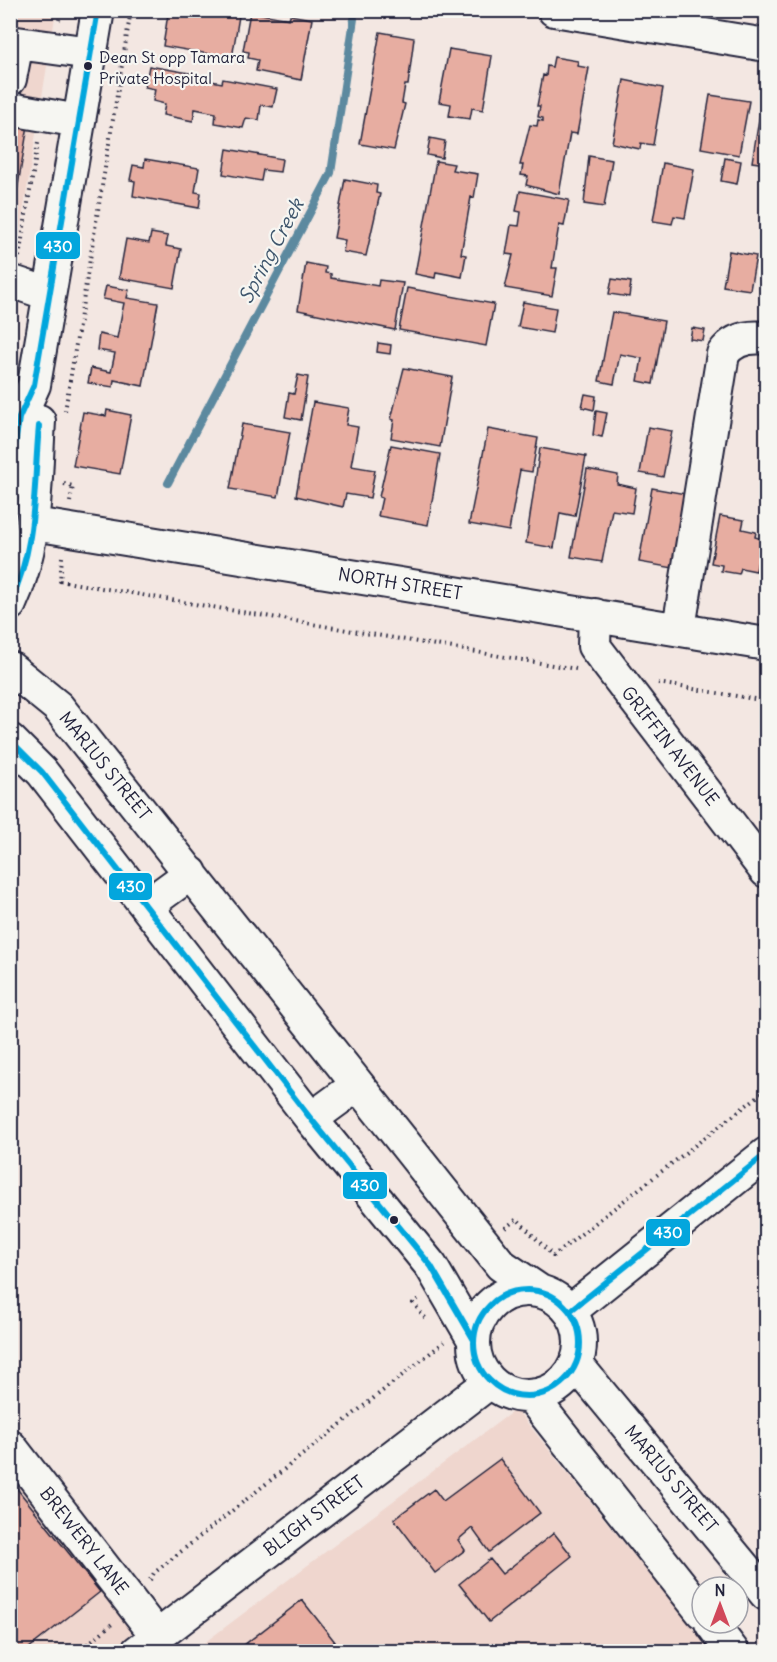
<svg xmlns="http://www.w3.org/2000/svg" width="777" height="1662" font-family="Delius,sans-serif">
	<rect width="100%" height="100%" fill="#f3e7e2"/>
	<filter id="ink" filterUnits="userSpaceOnUse"><feTurbulence type="fractalNoise" baseFrequency=".0167" numOctaves="2"/><feDisplacementMap in="SourceGraphic" scale="12" xChannelSelector="R" yChannelSelector="G"/><feConvolveMatrix kernelMatrix="1 2 1 2 8 2 1 2 1" color-interpolation-filters="sRGB"/></filter>
	<g filter="url(#ink)">
		<path fill="#efd6ce" d="M11,11h45l-41,251 -4,-1z
			M516,1409l195,242 -519,1z
			M10,1473l81,98 69,80h-149z"/>
		<g fill="none" stroke-linecap="round" stroke-linejoin="round">
			<path stroke="#5c899f" stroke-width="8" d="M168,483l163,-310 23,-154"/>
		</g>
		<path fill="#e7ada1" stroke="#22223b" stroke-width="1.5" d="M175,10h65l-8,48 -69,-12 5,-32 6,2z
			M250,12l39,7 1,-4 22,4 -11,61 -45,-9 2,-11 -10,-2 1,-6 -6,-1z
			M380,32l34,6 -6,47h-3l-3,18 3,1 -11,46 -34,-6z
			M449,49l43,7 -9,54 -11,-2 -2,11 -21,-3 2,-12 -12,-2z
			M554,57l24,4 -1,5 12,2 -12,66 -7,-1 -11,61 -33,-9 2,-9 -7,-1 2,-10h-3l10,-40 7,1 1,-6 5,1v-3l-5,-1 2,-11h-3l6,-31 3,1 1,-10 5,1z
			M149,66l52,9 -1,4 22,4 1,-4 54,10 -4,18 -12,-2 -2,15 -13,-2 -3,10 -28,-5 1,-10 -21,-4 -2,12 -30,-6 2,-11 -12,-3 2,-12 -10,-2z
			M624,80l39,8 -10,57 -12,-2 -1,6 -28,-6z
			M710,95l39,6 -10,54 -38,-7z
			M762,101h4v63l-14,-2z
			M10,116l19,3 -19,115z
			M430,138l15,3 -3,17 -15,-3z
			M227,149l55,10 -2,13 -17,-2 -2,11 -38,-7z
			M589,156l23,4 -8,47 -20,-3z
			M725,158l16,3 -4,23 -16,-3z
			M145,159l54,9 -4,24 6,1 -2,15 -66,-12 2,-15 -5,-1 3,-15 11,2z
			M436,161l18,3 -2,6 26,4 -4,24 -3,-1 -10,57 5,1 -4,22 -26,-5 -1,6 -20,-4z
			M663,163l31,6 -9,49 -11,-2 -2,8 -19,-3z
			M345,179l32,6 -1,8 4,1 -14,62 -23,-4 2,-12 -11,-2z
			M520,191l49,9 -5,26 -5,-1 -7,43h5l-5,28 -47,-8 8,-33 -7,-1 5,-29 8,1 2,-14 -5,-1z
			M151,233l17,3 -2,10 15,3 -7,39 -55,-10 7,-39 23,4z
			M729,251l27,5 -6,34 -27,-4z
			M306,263l20,4 -1,6 6,1v4l47,8 1,-6 24,3 -8,47 -97,-20z
			M612,279l19,3 -2,15 -20,-3z
			M106,286l23,4 -2,8 31,5 -15,83 -29,-6 -1,7 -25,-4 3,-15 20,4 4,-19 -18,-3 2,-16 18,4 7,-35 -21,-4z
			M407,288l87,16 -8,42 -87,-16z
			M523,302l33,6 -4,25 -34,-6z
			M612,312l52,9 -11,63 -15,-3 4,-23 -22,-4 -6,30 -15,-3z
			M692,328l13,2 -2,11 -13,-2z
			M378,343l13,2 -1,9 -13,-2z
			M404,368l48,9 -12,70 -49,-9 3,-18 -3,-1z
			M298,375l10,2 -7,43 -16,-3 4,-24 5,1z
			M585,394l11,2 -2,14 -12,-3z
			M313,402l36,6 -3,17 12,2 -7,39 24,4 -5,28 -24,-4 -3,13 -47,-11z
			M107,410l24,5 -11,59 -47,-8 10,-54 23,4z
			M596,411l11,2 -5,24 -9,-2z
			M242,424l48,8 -12,65 -48,-8z
			M648,427l24,4 -9,46 -23,-4z
			M488,429l50,9 -6,34 -12,-2 -11,61 -40,-7z
			M391,445l49,9 -12,71 -50,-9 4,-18 -3,-1z
			M540,448l46,8 -11,60 -15,-3 -6,35 -28,-5z
			M587,469l31,6 -1,9 19,4 -4,25 -20,-3 -10,52 -31,-5z
			M652,488l34,6 -13,74 -34,-6z
			M720,516l24,4 -2,9 14,3 -1,5 7,2 -6,32 -15,-3 -2,6 -18,-3 1,-6 -11,-2z
			M500,1459l40,54 -51,39 -17,-24 -14,12 7,10 -30,23 -41,-54 40,-30 9,12z
			M10,1480l90,112 -76,60h-14z
			M554,1533l18,23 -83,66 -30,-38 31,-25 12,15z
			M302,1600l41,52h-108z"/>
		<g fill="none" stroke-linecap="round" stroke-linejoin="round">
			<g stroke="#22223b" stroke-width="36">
				<path id="minor" d="M554,10l212,35
					M10,79l7,-36 74,10
					M10,109l69,12
					M10,281l39,13
					M10,483l9,-65 15,-33 64,-375
					M34,524l732,120
					M10,604c27,-58 25,-120 29,-183
					M595,615l-1,31 172,225
					M679,628l44,-274c10,-15 26,-18 43,-16
					M10,668l48,39 443,558 40,27
					M10,740l32,32 269,347 120,147 43,74
					M146,906l45,-33
					M311,1119l45,-33
					M474 1343a53 53 0 1 1 106 0a53 53 0 1 1-106 0Z
					M570,1311l196,-157
					M576,1364l190,230
					M531,1396l171,216
					M10,1446l147,190
					M711,1623l22,29
					M137,1652l353,-270"/>
			</g>
			<path stroke="#22223b" stroke-width="4" stroke-dasharray="1.5 4.5" stroke-linecap="butt" d="M59,20l2,-10
				M19,257l19,-114
				M65,411l66,-401
				M64,484l9,2 -3,16
				M62,557l-2,24 516,88
				M658,683l108,18
				M505,1228l12,-9 36,37 213,-166
				M418,1299l-5,4 14,17
				M150,1580l4,-7 290,-231
				M78,1652l34,-28"/>
			<use href="#minor" stroke="#f6f6f2" stroke-width="32"/>
			<g stroke="#f6f6f2" stroke-width="10">
				<path id="bus-1" d="M10,479l9,-61 15,-33 64,-375
					M10,603c28,-61 23,-113 29,-177
					M10,740l32,32 269,347 120,147 43,74
					M474 1343a53 53 0 1 1 106 0a53 53 0 1 1-106 0Z
					M570,1311l196,-157"/>
			</g>
			<use href="#bus-1" stroke="#03a6dd" stroke-width="6"/>
		</g>
	</g>
	<g fill="#22223b" stroke="#f6f6f2" stroke-width="2">
		<circle cx="88" cy="66" r="5"/>
		<circle cx="394" cy="1220" r="5"/>
	</g>
	<g text-anchor="middle" stroke-width="4.5" stroke-linejoin="round" paint-order="stroke">
		<g font-size="16" fill="#22223b" stroke="#f6f6f2" text-anchor="start">
			<text x="99" y="63">Dean St opp Tamara<tspan x="99" dy="21">Private Hospital</tspan></text>
		</g>
		<g font-size="18" fill="#22223b" stroke="#f6f6f2">
			<text transform="translate(400 584) rotate(9)" y="6">NORTH STREET</text>
			<text transform="translate(670 746) rotate(52)" y="6">GRIFFIN AVENUE</text>
			<text transform="translate(105 766) rotate(51)" y="6">MARIUS STREET</text>
			<text transform="translate(671 1479) rotate(50)" y="6">MARIUS STREET</text>
			<text transform="translate(314 1516) rotate(-37)" y="6">BLIGH STREET</text>
			<text transform="translate(84 1541) rotate(52)" y="6">BREWERY LANE</text>
		</g>
		<g font-size="20" font-style="italic" fill="#3f566d" stroke="#f6f6f2">
			<text transform="translate(271 251) rotate(-62)" y="7">Spring Creek</text>
		</g>
	</g>
	<g stroke="#f6f6f2" stroke-width="2">
		<rect x="35" y="231" width="46" height="29" rx="6" fill="#03a6dd"/>
		<rect x="108" y="872" width="45" height="29" rx="6" fill="#03a6dd"/>
		<rect x="342" y="1171" width="46" height="29" rx="6" fill="#03a6dd"/>
		<rect x="645" y="1218" width="46" height="29" rx="6" fill="#03a6dd"/>
	</g>
	<g font-size="16" text-anchor="middle" font-weight="bold" fill="#fff">
		<text x="58" y="252">430</text>
		<text x="131" y="892">430</text>
		<text x="365" y="1191">430</text>
		<text x="668" y="1238">430</text>
	</g>
	<rect width="777" height="1662" fill="none" stroke="#f6f6f2" stroke-width="36"/>
	<rect x="18" y="18" width="741" height="1626" fill="none" stroke="#22223b" stroke-width="2" filter="url(#ink)"/>
	<g transform="translate(720 1605)"><circle r="28" fill="#f6f6f2" stroke="#a1a1a9" stroke-width="1.5"/>
	<path d="M0-4.5L10 22L0 15L-10 22Z" fill="#d1495b"/>
	<text y="-9" font-size="16" font-weight="bold" text-anchor="middle" fill="#22223b">N</text>
	</g>
</svg>
